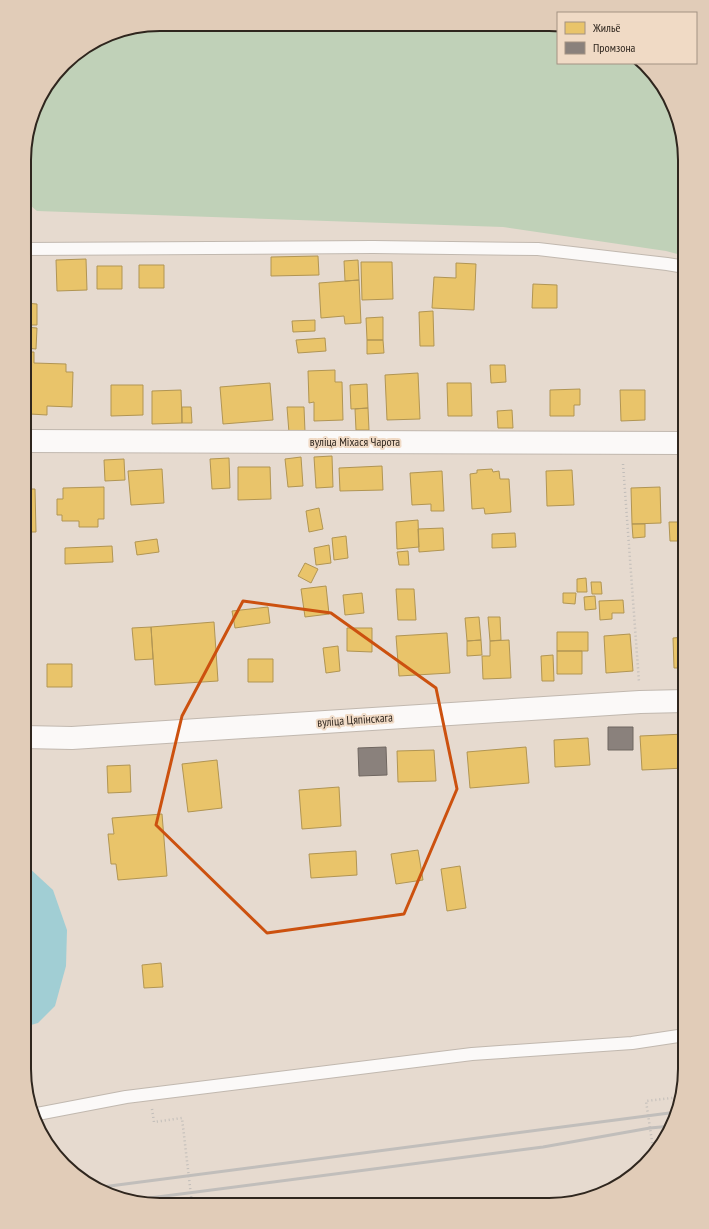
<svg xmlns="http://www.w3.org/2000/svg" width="709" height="1229" font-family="'PT Sans Narrow',sans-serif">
	<rect width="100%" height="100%" fill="#e6dacf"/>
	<path fill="#c0d1b8" d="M160,24l398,2v37h84l36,53 7,44v96l-19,-5 -163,-24 -466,-16 -12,-10v-58l13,-43 32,-42 38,-24z"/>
	<path fill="#a1ced4" d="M24,865l3,1 26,24 14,40 -1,36 -11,40 -17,17 -14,4z"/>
	<path fill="#e9c46a" stroke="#b19553" d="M318,256l1,19 -48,1v-19z
		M86,259l1,31 -30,1 -1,-31z
		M358,260l1,20 -14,1 -1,-20z
		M361,262h31l1,37 -31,1z
		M456,263l20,1 -2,46 -42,-2 2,-31 22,1z
		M139,265h25v23h-25z
		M97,266h25v23h-25z
		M359,280l2,43 -16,1 -1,-8 -23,2 -2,-35z
		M533,284l24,1v23h-25z
		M25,303l12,1v21h-12z
		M433,311l1,35h-14l-1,-34z
		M383,317v23h-16l-1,-22z
		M315,320v11l-22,1 -1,-11z
		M25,327l12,1 -1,21 -11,-1z
		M325,338l1,13 -28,2 -2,-13z
		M367,340h16l1,13 -17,1z
		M25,352h9v11l32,1v8h7l-1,35 -25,-1v9l-17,-1 1,-40h-6z
		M490,365h15l1,17 -15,1z
		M335,370v12h7l1,38 -29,1v-19l-5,1 -1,-32z
		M418,373l2,46 -33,1 -2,-45z
		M270,383l3,37 -50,4 -3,-37z
		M447,383h24l1,33h-24z
		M367,384l1,24 -17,1 -1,-24z
		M111,385h32v30l-32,1z
		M580,389v16h-6v11h-24v-26z
		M181,390l1,33 -30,1v-33z
		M620,390h25v30l-24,1z
		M182,407h9l1,16h-10z
		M287,407h17l1,25 -16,1z
		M368,408l1,22h-13l-1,-21z
		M512,410l1,18h-15l-1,-17z
		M332,456l1,31 -17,1 -2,-31z
		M301,457l2,29 -15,1 -3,-28z
		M229,458l1,30 -18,1 -2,-30z
		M124,459l1,21 -20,1 -1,-21z
		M382,466l1,24 -43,1 -1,-23z
		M238,467h32l1,32 -33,1z
		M162,469l2,34 -33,2 -3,-34z
		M492,469l1,3 6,-1 1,8h9l2,33 -26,2 -1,-6 -12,1 -2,-35 7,-1v-3z
		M572,470l2,35 -27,1 -1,-35z
		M442,471l2,40h-13v-7l-19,1 -2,-32z
		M104,487v32h-6v8h-19v-6h-17v-6h-5v-16h6v-11z
		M660,487l1,36 -29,1 -1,-36z
		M25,489h10l1,43h-11z
		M319,508l4,21 -14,3 -3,-21z
		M418,520l1,27 -22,2 -1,-27z
		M669,522h16v19h-15z
		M632,524h13v13l-12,1z
		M443,528l1,22 -25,2 -1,-23z
		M515,533l1,14 -24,1v-14z
		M346,536l2,22 -14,2 -2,-22z
		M157,539l2,13 -22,3 -2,-13z
		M329,545l2,18 -15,2 -2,-17z
		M112,546l1,16 -48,2v-16z
		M408,551l1,14h-10l-2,-13z
		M305,563l13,6 -7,14 -13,-7z
		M586,578l1,14h-10v-13z
		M591,582h10l1,12h-10z
		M326,586l3,28 -24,3 -4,-28z
		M396,589h18l2,31h-18z
		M362,593l2,20 -19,2 -2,-20z
		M563,593h13l-1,11 -12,-1z
		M595,596l1,13 -11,1 -1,-13z
		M623,600l1,13h-12v6l-12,1 -1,-19z
		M268,607l2,16 -35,5 -3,-17z
		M479,617l2,23 -14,1 -2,-23z
		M488,617h12l1,23 -11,1z
		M214,622l4,59 -63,4 -4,-58z
		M151,627l2,32 -18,1 -3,-32z
		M347,628h25v24l-25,-1z
		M557,632h31v19h-31z
		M447,633l3,40 -51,3 -3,-40z
		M630,634l3,37 -27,2 -2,-37z
		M685,637v31h-11l-1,-30z
		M481,640l1,15 -15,1v-15z
		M509,640l2,38 -28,1 -1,-23h8v-15z
		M338,646l2,25 -14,2 -3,-25z
		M557,651h25v23h-25z
		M553,655l1,26h-12l-1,-25z
		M248,659h25v23h-25z
		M47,664h25v23h-25z
		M685,734v34l-43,2 -2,-34z
		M588,738l2,27 -35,2 -1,-27z
		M526,747l3,36 -59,5 -3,-36z
		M434,750l2,31 -38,1 -1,-31z
		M217,760l5,48 -34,4 -6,-48z
		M130,765l1,27 -23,1 -1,-27z
		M339,787l2,39 -39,3 -3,-39z
		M162,814l5,62 -49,4 -2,-16h-5l-3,-30h6l-2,-16z
		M418,850l5,30 -27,4 -5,-30z
		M356,851l1,24 -46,3 -2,-24z
		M460,866l6,42 -19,3 -6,-42z
		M161,963l2,24 -19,1 -2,-23z"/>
	<path fill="#8a817c" stroke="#6f6660" d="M608,727h25v23h-25z
		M386,747l1,28 -28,1 -1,-28z"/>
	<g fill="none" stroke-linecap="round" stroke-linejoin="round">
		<g stroke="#c1b8af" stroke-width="14">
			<path id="lane" d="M25,249l348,-2 165,2 129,15 18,3
				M32,1115l94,-18 346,-43 160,-11 53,-8"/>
		</g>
		<g stroke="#c1b8af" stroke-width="24">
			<path id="street" d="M25,441l660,2
				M24,737l48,1 568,-36 45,-1"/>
		</g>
		<path stroke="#c1bdb9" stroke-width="2.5" stroke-dasharray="1 3" stroke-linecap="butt" d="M623,464l16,218
			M152,1109l2,13 28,-4 10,86
			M654,1155l-8,-54 34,-4
			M505,1205l97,-12"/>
		<use href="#lane" stroke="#fbf9f8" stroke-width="12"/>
		<use href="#street" stroke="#fbf9f8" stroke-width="22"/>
		<path stroke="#c1bebb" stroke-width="3" d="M102,1187l575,-75
			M134,1200l409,-53 107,-19 22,-2"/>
	</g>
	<path fill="none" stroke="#cc510f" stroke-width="3" stroke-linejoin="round" d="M243,601l88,12 105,75 21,101 -53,125 -137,19 -111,-108 26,-109z"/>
	<g text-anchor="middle" stroke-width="4" stroke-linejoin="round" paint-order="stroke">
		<g font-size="12" fill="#2f261e" stroke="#f0dac5">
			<text x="355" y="446">вуліца Міхася Чарота</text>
			<text transform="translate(355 720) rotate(-4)" y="4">вуліца Цяпінскага</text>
		</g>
	</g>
	<path d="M0 0H709V1229H0ZM160 31H549A129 129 0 0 1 678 160V1069A129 129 0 0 1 549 1198H160A129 129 0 0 1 31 1069V160A129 129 0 0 1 160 31Z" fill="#e1ccb8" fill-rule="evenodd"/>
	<path fill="none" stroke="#2f261e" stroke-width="2" d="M160 31H549A129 129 0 0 1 678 160V1069A129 129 0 0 1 549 1198H160A129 129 0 0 1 31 1069V160A129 129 0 0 1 160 31Z"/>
	<rect x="557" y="12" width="140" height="52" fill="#f0dac5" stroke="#a39282"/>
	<rect x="565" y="22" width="20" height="12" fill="#e9c46a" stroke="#a39282"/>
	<text x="593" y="32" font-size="12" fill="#2f261e">Жильё</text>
	<rect x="565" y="42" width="20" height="12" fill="#8a817c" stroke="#a39282"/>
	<text x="593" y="52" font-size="12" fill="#2f261e">Промзона</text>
</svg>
